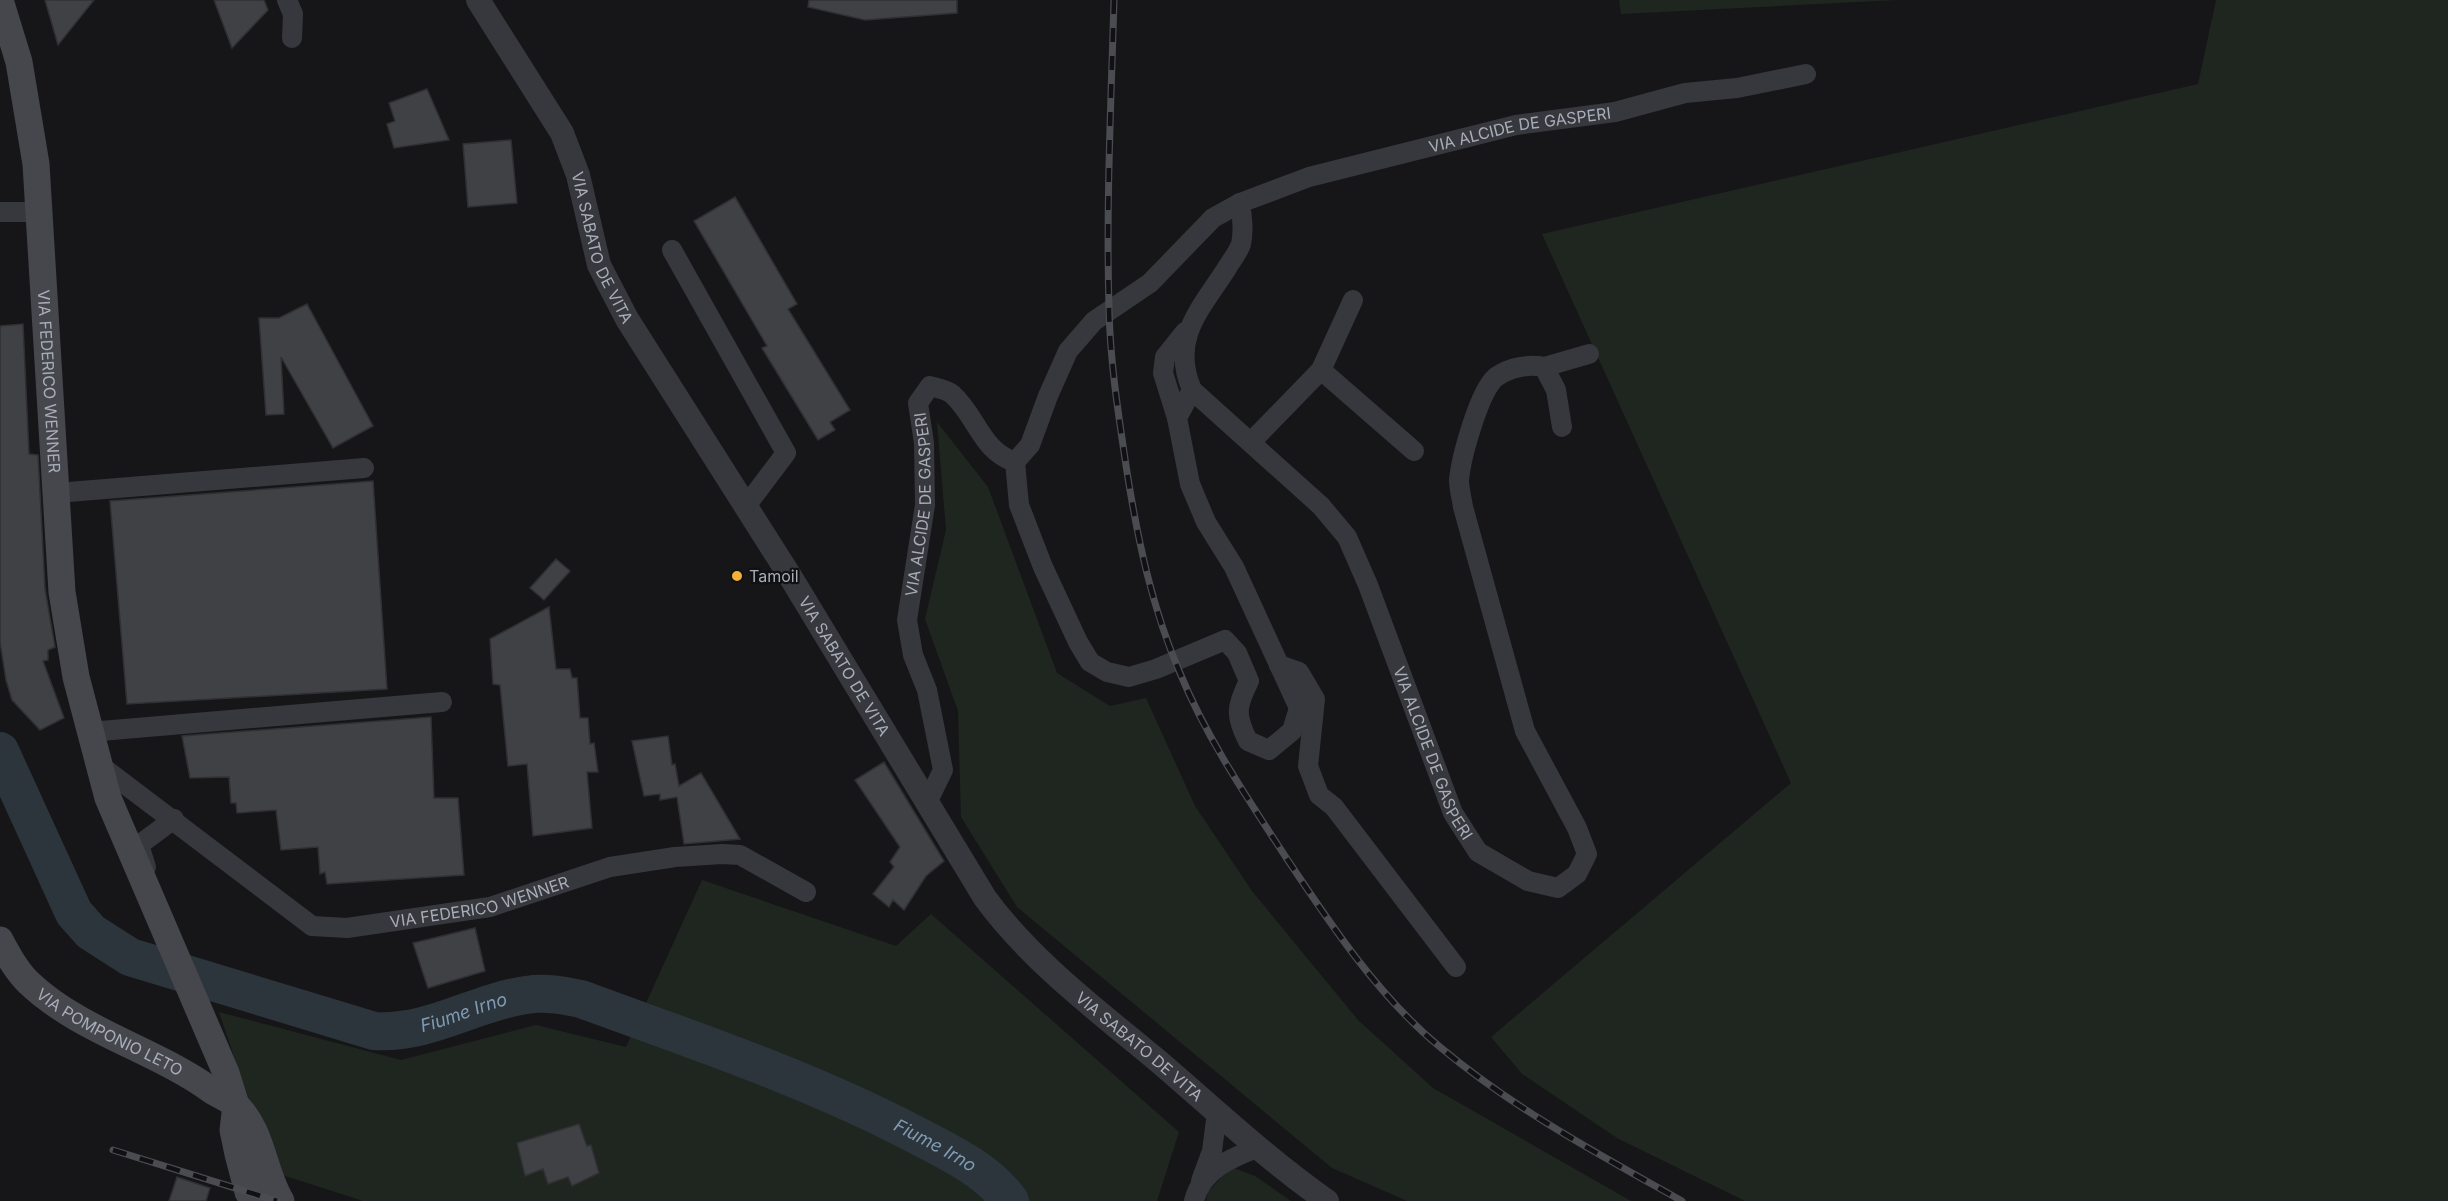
<svg xmlns="http://www.w3.org/2000/svg" width="2448" height="1201" font-family="Inter,sans-serif">
	<rect width="100%" height="100%" fill="#161618"/>
	<path fill="#1e261f" d="M1619,0h278l-276,14z
		M2216,0h232v1201h-703l-128,-63 -95,-64 -31,-37 300,-254 -249,-549 656,-150z
		M937,422l51,65 69,186 53,33 36,-8 49,108 57,85 106,129 75,68 198,113h-224l-75,-33 -315,-261 -56,-90 -3,-106 -33,-92 21,-89z
		M702,880l194,66 35,-32 248,218 -22,69h-794l-90,-29 -54,-160 182,48 135,-35 90,22z
		M1231,1167l24,9 36,25h-85l2,-9z"/>
	<g fill="none" stroke-linecap="round" stroke-linejoin="round">
		<path stroke="#2c353c" stroke-width="38" id="s1" d="M0,751l74,162 17,19 39,25 244,74c58,3 98,-28 152,-36 19,-3 36,0 55,4 114,42 229,80 337,137 33,17 70,35 92,65"/>
	</g>
	<path fill="#404145" stroke="#303034" stroke-width="1.5" d="M45,0h49l-36,45z
		M214,0h50l4,10 -36,38z
		M809,0h148v13l-92,7 -57,-13z
		M427,89l22,51 -55,8 -7,-24 8,-3 -6,-18z
		M511,140l6,63 -49,4 -5,-63z
		M735,197l62,107 -9,5 62,101 -20,12 5,8 -17,10 -56,-92 5,-2 -73,-125z
		M307,304l66,122 -40,22 -52,-91 3,57 -18,1 -7,-97h20z
		M23,324l6,130 9,1 7,134 10,58 -7,3v10l-5,1 21,57 -24,12 -28,-30 -6,-20 -6,-38v-316z
		M373,481l14,208 -260,15 -17,-203z
		M556,559l14,12 -26,29 -14,-12z
		M549,607l7,62h14l2,9h5l3,40h8l2,26 4,-1 4,29h-11l5,56 -59,8 -6,-72 -19,2 -8,-81 -7,-1 -3,-45z
		M431,717l3,81h24l6,77 -137,9 -2,-12 -5,2 -2,-27 -37,3 -5,-40 -39,3 -1,-10h-5l-2,-26 -39,1 -8,-42z
		M668,736l4,29 3,-1 4,22 22,-13 39,66 -56,5 -7,-47 -17,3v-6l-16,2 -12,-55z
		M884,762l60,99 -18,15 -22,34 -11,-10 -4,7 -16,-13 21,-27 -4,-5 10,-15 -45,-67z
		M475,928l10,43 -57,17 -15,-45z
		M579,1124l8,22 4,-1 8,28 -27,13 -4,-9 -20,7 -5,-15 -18,7 -8,-33z
		M177,1177l33,11 -4,13h-37z"/>
	<g fill="none" stroke-linecap="round" stroke-linejoin="round">
		<g stroke="#37383d" stroke-width="20">
			<path d="M287,0l6,14 -1,24"/>
			<path id="s2" d="M1240,203c2,14 4,27 1,41 -3,9 -10,17 -14,24 -27,42 -57,71 -35,122l129,116 26,31 21,48 85,228 25,39 50,29 30,7 19,-14 10,-20 -10,-26 -52,-97 -62,-224c-1,-8 -4,-18 -4,-27 2,-22 20,-89 37,-103 14,-10 33,-13 48,-10l12,23 6,37"/>
			<path d="M0,212h40"/>
			<path d="M672,250l114,203 -40,53"/>
			<path d="M1544,367l45,-13"/>
			<path d="M1321,370l93,81"/>
			<path d="M1177,418l-14,-45 2,-16 20,-25"/>
			<path d="M1252,441l69,-71 32,-70"/>
			<path d="M1015,462l4,43 24,62 35,75 12,20 17,10 22,5 27,-8 69,-29 12,13 12,28c-13,26 -14,34 -1,60l21,9 23,-19 7,-23 -65,-141 -28,-45 -16,-38 -13,-66 15,-28"/>
			<path d="M56,493l308,-25"/>
			<path d="M1279,665l20,7 16,27 -7,67 11,29 15,12 122,160"/>
			<path d="M89,732l353,-30"/>
			<path id="s3" d="M97,763l215,163 35,2 143,-21 120,-40 65,-10 47,-3 18,1 66,37"/>
			<path id="s4" d="M927,803l16,-33 -16,-80 -14,-35 -6,-35 18,-115 -1,-62 -6,-40 12,-17c7,2 17,4 22,8 25,22 29,57 63,68l15,-17 18,-49 20,-45 26,-30 56,-38 63,-65 27,-15 69,-26 207,-52 99,-13 70,-19 52,-5 69,-14"/>
			<path d="M146,867l-7,-22 35,-26"/>
			<path d="M1201,1181l11,-30 5,-39"/>
			<path d="M1194,1201c8,-32 37,-43 65,-54"/>
		</g>
		<path stroke="#37383d" stroke-width="24" id="s5" d="M478,0l84,133 16,42 21,90 28,54 163,257 195,322c46,63 113,113 173,163 55,47 109,98 169,140"/>
		<g stroke="#45474d" stroke-width="27">
			<path id="s6" d="M0,0l19,62 17,102 26,428 14,85 32,121 118,275 10,32 -3,25 5,24 10,38 6,9"/>
			<path id="s7" d="M0,940c8,15 16,30 28,42 51,49 126,67 183,108 9,6 20,10 27,17 25,26 25,64 43,94"/>
		</g>
		<g stroke="#4a4c52" stroke-width="7">
			<path id="rail" d="M1114,0c-3,103 -8,206 -5,308 1,55 10,110 18,164 11,69 25,136 53,201 27,66 68,126 107,186 44,66 91,137 153,188 74,62 158,107 242,154
				M113,1150l164,51"/>
		</g>
		<use href="#rail" stroke="#111113" stroke-width="4.5" stroke-dasharray="14" stroke-linecap="butt"/>
	</g>
	<circle fill="#f2b134" stroke="#111113" stroke-width="2" cx="737" cy="576" r="6"/>
	<g text-anchor="middle" stroke-width="4.5" stroke-linejoin="round" paint-order="stroke">
		<g font-size="16" fill="#a8adb8" stroke="#111113">
			<text dy="6" stroke="none"><textPath href="#s4" startOffset="1192">VIA ALCIDE DE GASPERI</textPath></text>
			<text dy="6" stroke="none"><textPath href="#s5" startOffset="279">VIA SABATO DE VITA</textPath></text>
			<text dy="6" stroke="none"><textPath href="#s6" startOffset="386">VIA FEDERICO WENNER</textPath></text>
			<text dy="6" stroke="none"><textPath href="#s4" startOffset="308">VIA ALCIDE DE GASPERI</textPath></text>
			<text dy="6" stroke="none"><textPath href="#s5" startOffset="765">VIA SABATO DE VITA</textPath></text>
			<text dy="6" stroke="none"><textPath href="#s2" startOffset="650">VIA ALCIDE DE GASPERI</textPath></text>
			<text dy="6" stroke="none"><textPath href="#s3" startOffset="440">VIA FEDERICO WENNER</textPath></text>
			<text dy="6" stroke="none"><textPath href="#s7" startOffset="147">VIA POMPONIO LETO</textPath></text>
			<text dy="6" stroke="none"><textPath href="#s5" startOffset="1251">VIA SABATO DE VITA</textPath></text>
		</g>
		<g font-size="16" fill="#a8adb8" stroke="#111113" text-anchor="start">
			<text x="749" y="582">Tamoil</text>
		</g>
		<g font-size="18" font-style="italic" fill="#7f9bb3" stroke="#111113">
			<text dy="6" stroke="none"><textPath href="#s1" startOffset="597">Fiume Irno</textPath></text>
			<text dy="6" stroke="none"><textPath href="#s1" startOffset="1101">Fiume Irno</textPath></text>
		</g>
	</g>
</svg>
